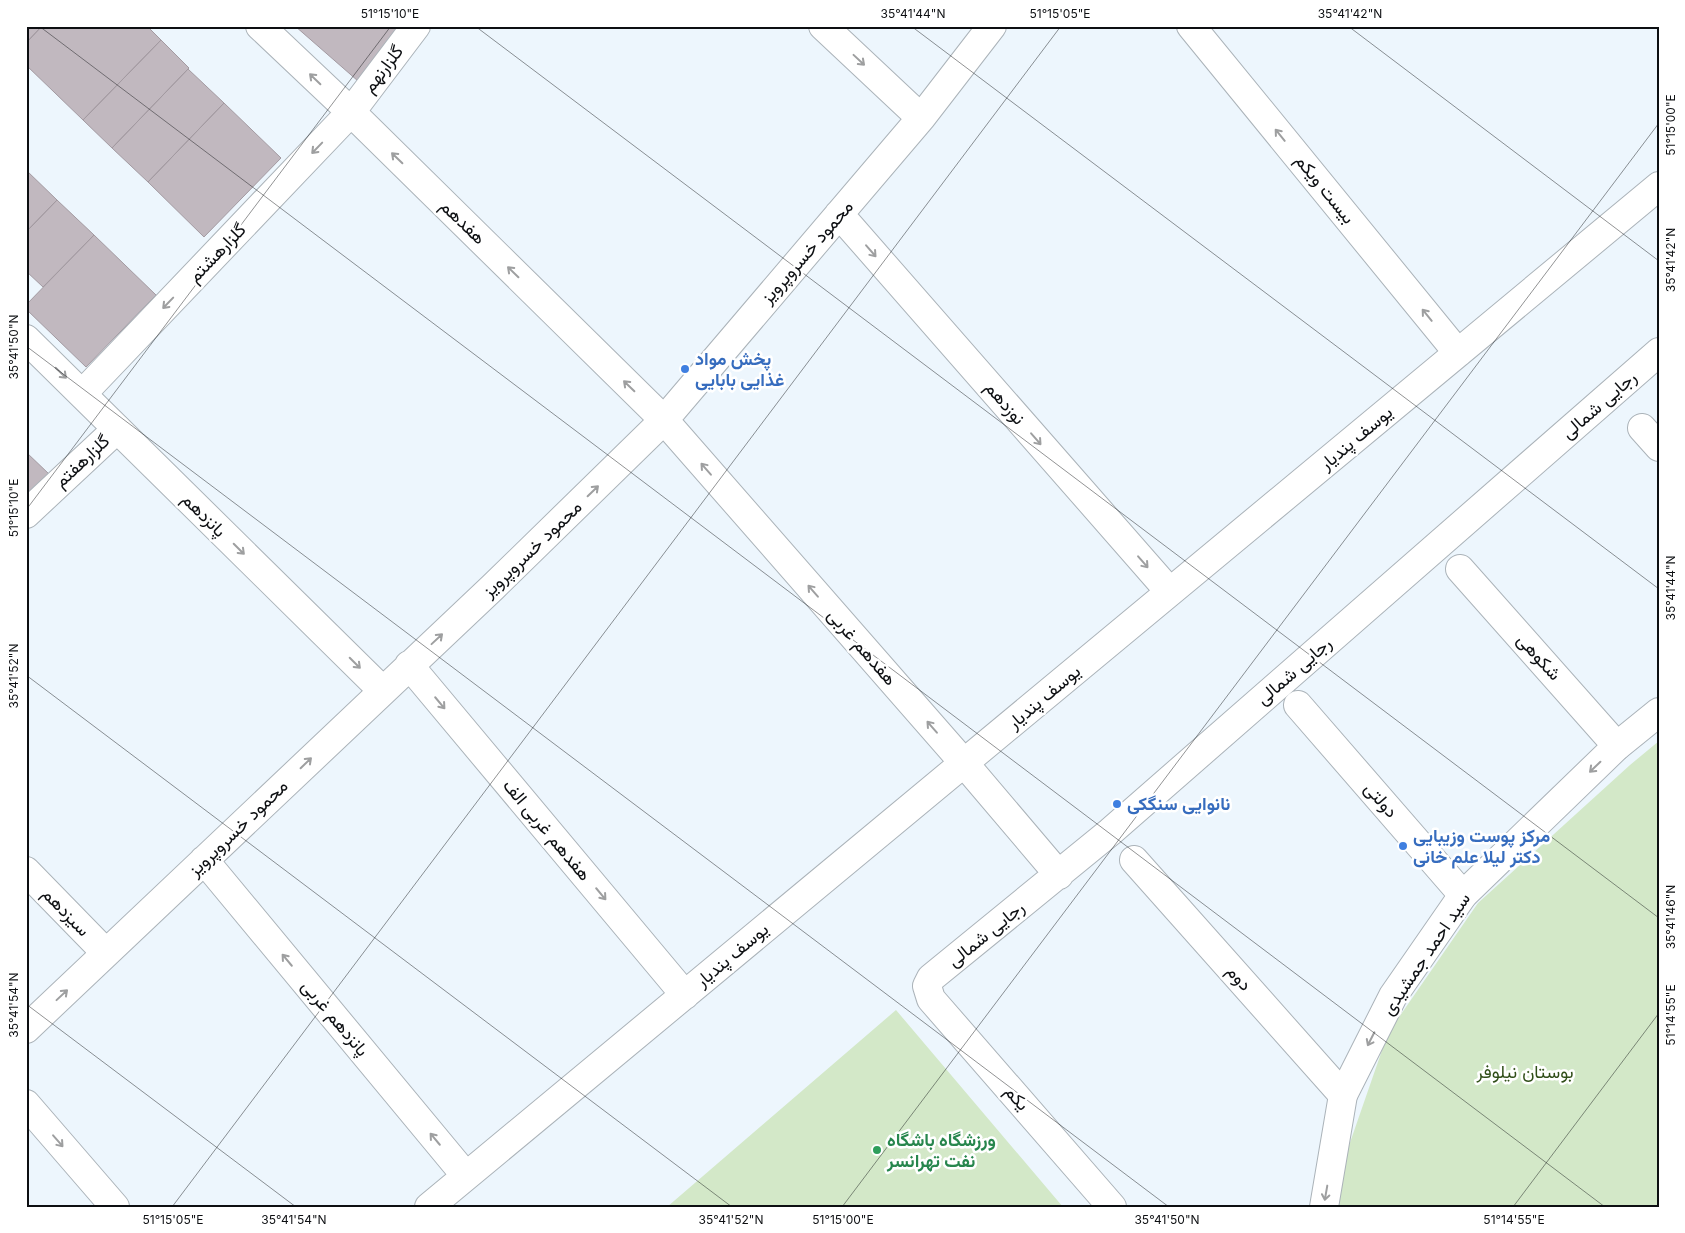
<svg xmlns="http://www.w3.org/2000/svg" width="1685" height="1233" font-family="Inter,Vazirmatn,sans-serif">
	<rect width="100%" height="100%" fill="#edf6fd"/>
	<path fill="#d3e8c8" d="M1659,741v466h-324l10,-50 43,-124 90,-130 152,-138z
		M896,1010l167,197h-396z"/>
	<path fill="#c1b8bf" stroke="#a39aa1" d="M26,26h16l-16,17z
		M42,26h105l14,14 -78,80 -57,-55v-22z
		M295,26h118l-47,62z
		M161,40l28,28 -77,80 -29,-28z
		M188,69l36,34 -76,79 -36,-34z
		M224,103l57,55 -77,79 -56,-55z
		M26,170l31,30 -31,32z
		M57,200l37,35 -51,52 -17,-16v-39z
		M94,235l62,60 -70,72 -60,-58v-4z
		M26,452l23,22 -23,22z"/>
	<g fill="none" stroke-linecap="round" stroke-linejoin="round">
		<g stroke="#abb3b9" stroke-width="30">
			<path id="street" d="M260,26l91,86 313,308 300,343 95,112
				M823,26l98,92
				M1191,26l267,327
				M839,214l331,378
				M83,393l268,-281 65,-86
				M1642,428l17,19
				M26,514l91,-85
				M1460,569l157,177
				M409,665l276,330
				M1298,705l165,190
				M204,860l262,316
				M1134,860l209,235
				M26,871l80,82
				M26,1029l467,-442 171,-167 257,-302 71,-92
				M26,1104l89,103
				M429,1207l1230,-1021
				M1112,1207l-181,-208 -4,-13 4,-8 179,-146 549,-480"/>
		</g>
		<g stroke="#abb3b9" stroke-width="30">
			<path id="secondary" d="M26,339l356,351
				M1324,1207l19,-112 50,-99 70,-101 154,-149 42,-34"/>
		</g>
		<use href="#street" stroke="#fff" stroke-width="28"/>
		<use href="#secondary" stroke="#fff" stroke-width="28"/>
	</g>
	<defs><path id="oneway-shaft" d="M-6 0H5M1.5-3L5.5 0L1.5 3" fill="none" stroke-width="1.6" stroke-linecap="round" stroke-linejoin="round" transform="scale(1.25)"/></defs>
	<g stroke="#9e9fa0">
		<use href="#oneway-shaft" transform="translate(859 60) rotate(43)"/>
		<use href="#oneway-shaft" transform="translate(315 79) rotate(-136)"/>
		<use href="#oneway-shaft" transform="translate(1280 135) rotate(-129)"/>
		<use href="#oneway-shaft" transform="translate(317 148) rotate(134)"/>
		<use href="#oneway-shaft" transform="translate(397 158) rotate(-136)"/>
		<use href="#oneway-shaft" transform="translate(871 251) rotate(49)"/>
		<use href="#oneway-shaft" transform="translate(513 272) rotate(-136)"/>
		<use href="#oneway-shaft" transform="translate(168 303) rotate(134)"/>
		<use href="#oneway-shaft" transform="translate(1427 315) rotate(-129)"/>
		<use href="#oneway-shaft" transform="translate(61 373) rotate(44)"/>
		<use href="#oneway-shaft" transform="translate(629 386) rotate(-136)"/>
		<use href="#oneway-shaft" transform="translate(1036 439) rotate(49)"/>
		<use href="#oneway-shaft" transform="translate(706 469) rotate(-131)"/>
		<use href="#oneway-shaft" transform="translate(593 491) rotate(-44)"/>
		<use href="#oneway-shaft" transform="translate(239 549) rotate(45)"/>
		<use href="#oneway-shaft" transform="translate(1143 562) rotate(49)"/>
		<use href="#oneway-shaft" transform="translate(813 591) rotate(-131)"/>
		<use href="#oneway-shaft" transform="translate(437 639) rotate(-43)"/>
		<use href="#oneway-shaft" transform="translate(355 663) rotate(45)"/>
		<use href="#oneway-shaft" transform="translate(440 703) rotate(50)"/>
		<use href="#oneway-shaft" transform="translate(932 727) rotate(-131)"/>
		<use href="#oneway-shaft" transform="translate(306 763) rotate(-44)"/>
		<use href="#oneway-shaft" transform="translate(1595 767) rotate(136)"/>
		<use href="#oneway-shaft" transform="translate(601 894) rotate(50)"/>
		<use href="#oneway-shaft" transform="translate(287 960) rotate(-130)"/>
		<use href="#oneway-shaft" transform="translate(62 995) rotate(-43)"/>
		<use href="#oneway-shaft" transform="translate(1371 1039) rotate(117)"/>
		<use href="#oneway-shaft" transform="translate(435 1139) rotate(-130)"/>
		<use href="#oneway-shaft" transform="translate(58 1141) rotate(49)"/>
		<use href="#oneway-shaft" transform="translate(1326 1193) rotate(100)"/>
	</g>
	<path fill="none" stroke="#0d0f12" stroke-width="1" stroke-opacity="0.45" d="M39,26l1566,1181M475,26l1184,892M911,26l748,563M1348,26l311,235M26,346l1143,861M26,510l365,-484M26,675l706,532M26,1004l270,203M172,1207l889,-1181M842,1207l817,-1084M1513,1207l146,-194"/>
	<g fill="#3f7fe0" stroke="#fff" stroke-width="2">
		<circle cx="685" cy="369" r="5"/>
		<circle cx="1117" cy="804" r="5"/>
		<circle cx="1403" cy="846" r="5"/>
	</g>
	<circle fill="#2e9e5b" stroke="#fff" stroke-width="2" cx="877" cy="1150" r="5"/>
	<g text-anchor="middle" stroke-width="5" stroke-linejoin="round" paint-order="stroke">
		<g font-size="18" fill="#0d0f12" stroke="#fff">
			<text transform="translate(383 69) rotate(-53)" y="6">گلزارنهم</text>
			<text transform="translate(1325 189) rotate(51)" y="6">بیست ویکم</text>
			<text transform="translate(463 222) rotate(44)" y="6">هفدهم</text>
			<text transform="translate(807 252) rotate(-49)" y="6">محمود خسروپرویز</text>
			<text transform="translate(217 253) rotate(-46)" y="6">گلزارهشتم</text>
			<text transform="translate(1005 403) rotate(49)" y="6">نوزدهم</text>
			<text transform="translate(1599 405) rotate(-41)" y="6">رجایی شمالی</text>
			<text transform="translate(1356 438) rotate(-40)" y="6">یوسف پندیار</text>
			<text transform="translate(82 461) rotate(-43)" y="6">گلزارهفتم</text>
			<text transform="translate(204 515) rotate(45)" y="6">پانزدهم</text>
			<text transform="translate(532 549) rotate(-44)" y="6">محمود خسروپرویز</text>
			<text transform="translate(862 647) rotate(49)" y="6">هفدهم غربی</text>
			<text transform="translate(1539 657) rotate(48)" y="6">شکوهی</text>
			<text transform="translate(1294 671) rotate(-41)" y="6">رجایی شمالی</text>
			<text transform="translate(1044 697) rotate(-40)" y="6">یوسف پندیار</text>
			<text transform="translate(1381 800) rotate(49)" y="6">دولتی</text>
			<text transform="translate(238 828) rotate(-44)" y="6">محمود خسروپرویز</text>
			<text transform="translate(547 830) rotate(50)" y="6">هفدهم غربی الف</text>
			<text transform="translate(66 912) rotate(46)" y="6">سیزدهم</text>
			<text transform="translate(986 934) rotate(-39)" y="6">رجایی شمالی</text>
			<text transform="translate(1426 954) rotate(-56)" y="6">سید احمد جمشیدی</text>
			<text transform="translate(732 955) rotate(-40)" y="6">یوسف پندیار</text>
			<text transform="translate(1239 978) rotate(48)" y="6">دوم</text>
			<text transform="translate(335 1018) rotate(50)" y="6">پانزدهم غربی</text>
			<text transform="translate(1017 1098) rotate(49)" y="6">یکم</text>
		</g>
		<g font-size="18" font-weight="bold" fill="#366cbe" stroke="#fff" text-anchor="start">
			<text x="695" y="365">پخش مواد<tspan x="695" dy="21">غذایی بابایی</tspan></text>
			<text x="1127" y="810">نانوایی سنگکی</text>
			<text x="1413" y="842">مرکز پوست وزیبایی<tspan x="1413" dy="21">دکتر لیلا علم خانی</tspan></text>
		</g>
		<g font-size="18" fill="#304e18" stroke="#fff">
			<text x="1525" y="1078">بوستان نیلوفر</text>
		</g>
		<g font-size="18" font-weight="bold" fill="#27864d" stroke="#fff" text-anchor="start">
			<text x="887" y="1146">ورزشگاه باشگاه<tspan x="887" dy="21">نفت تهرانسر</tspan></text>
		</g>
	</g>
	<rect width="1685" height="1233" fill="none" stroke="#ffffff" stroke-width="55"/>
	<rect x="28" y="28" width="1630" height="1178" fill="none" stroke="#0d0f12" stroke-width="2"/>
	<g font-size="12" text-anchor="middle" fill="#0d0f12">
		<text x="390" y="18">51°15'10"E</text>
		<text x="913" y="18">35°41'44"N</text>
		<text x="1060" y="18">51°15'05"E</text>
		<text x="1350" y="18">35°41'42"N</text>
		<text transform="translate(1671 125) rotate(-90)" y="4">51°15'00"E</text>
		<text transform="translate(1671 260) rotate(-90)" y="4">35°41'42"N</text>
		<text transform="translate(14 347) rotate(-90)" y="4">35°41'50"N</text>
		<text transform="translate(14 508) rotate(-90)" y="4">51°15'10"E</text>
		<text transform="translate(1671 588) rotate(-90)" y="4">35°41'44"N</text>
		<text transform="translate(14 676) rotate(-90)" y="4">35°41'52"N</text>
		<text transform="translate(1671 917) rotate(-90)" y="4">35°41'46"N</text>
		<text transform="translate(14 1005) rotate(-90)" y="4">35°41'54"N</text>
		<text transform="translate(1671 1015) rotate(-90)" y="4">51°14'55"E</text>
		<text x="173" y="1224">51°15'05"E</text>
		<text x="294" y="1224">35°41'54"N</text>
		<text x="731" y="1224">35°41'52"N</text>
		<text x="843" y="1224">51°15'00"E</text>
		<text x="1167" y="1224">35°41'50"N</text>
		<text x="1514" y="1224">51°14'55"E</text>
	</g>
</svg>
